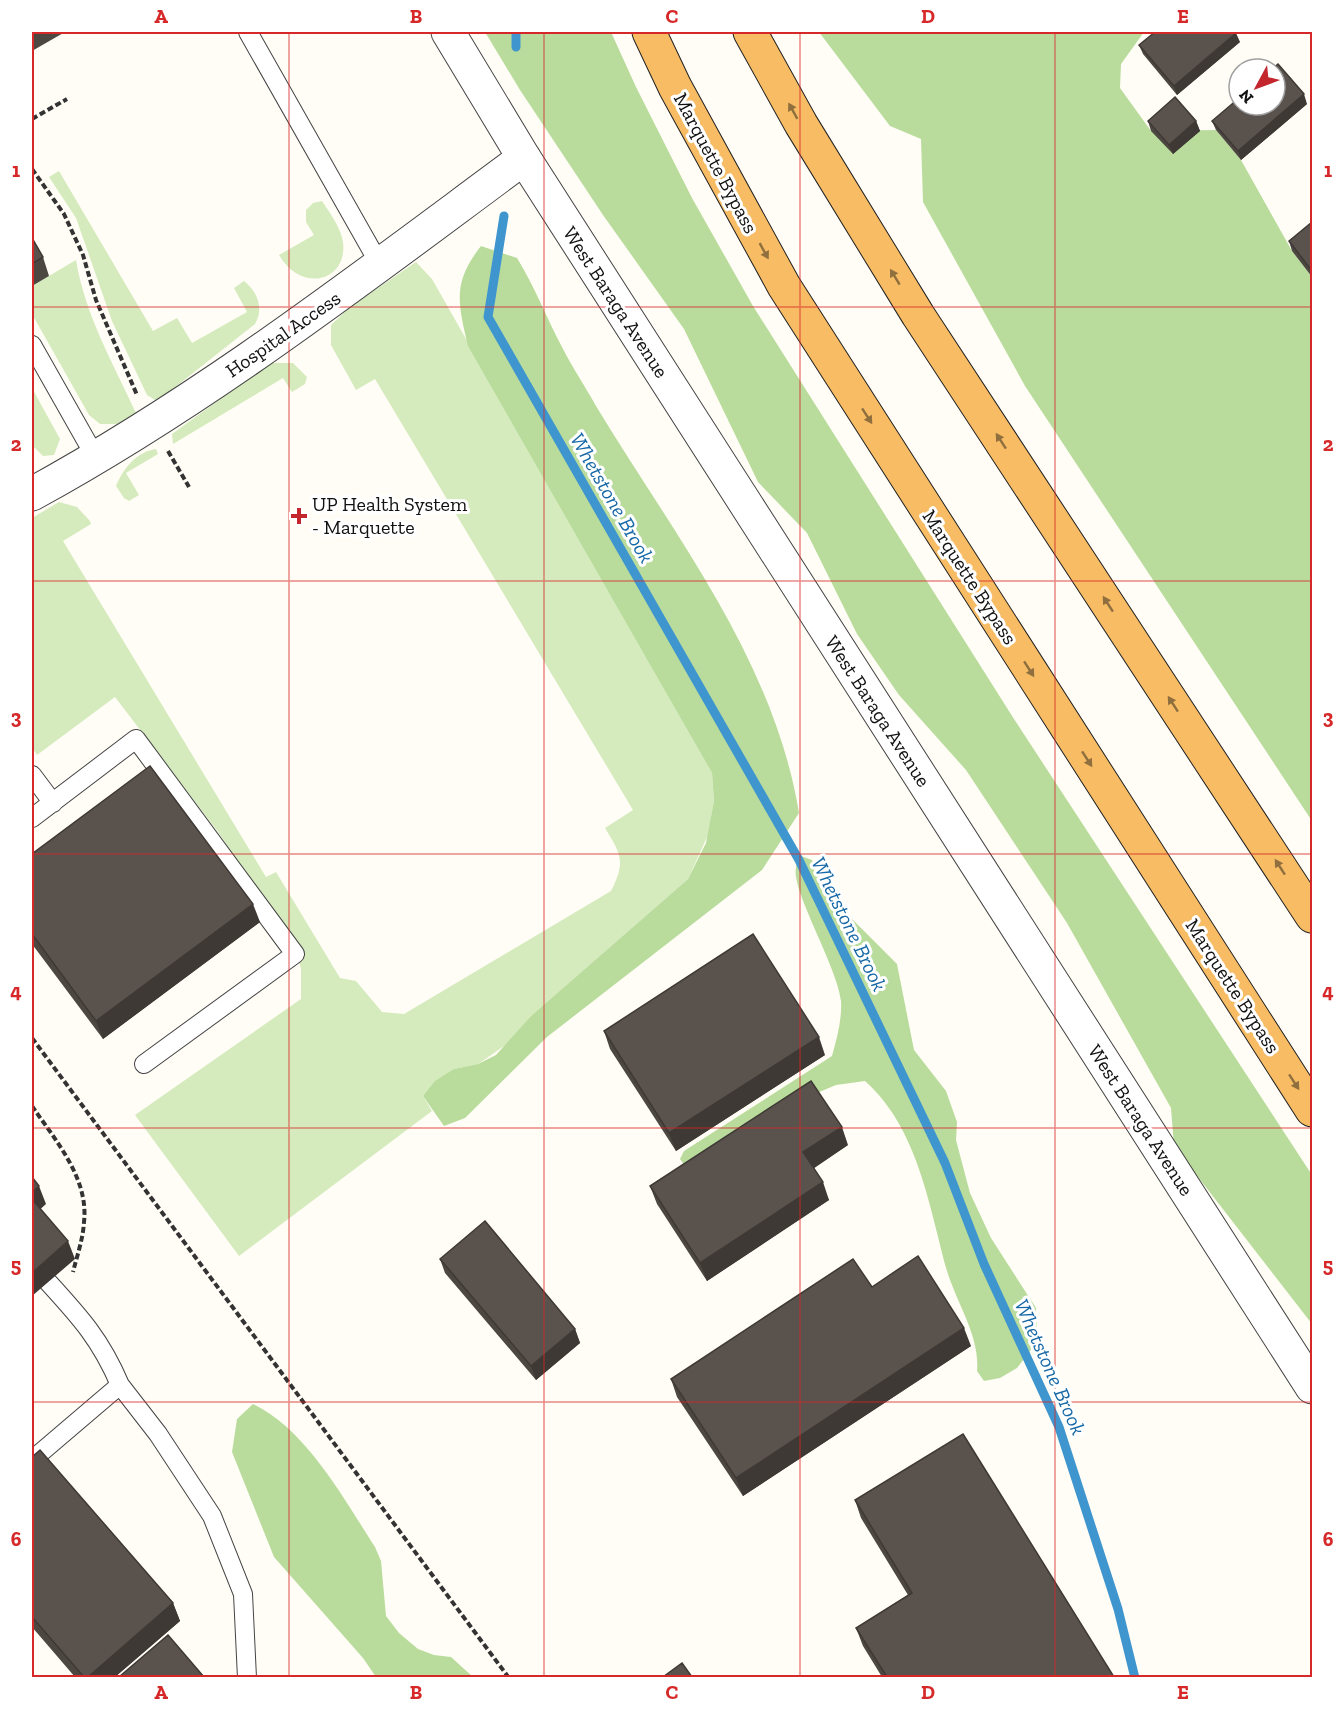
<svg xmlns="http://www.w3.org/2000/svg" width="1344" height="1709" font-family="'Zilla Slab',serif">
	<rect width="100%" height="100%" fill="#fffdf5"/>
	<path fill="#d5ebbd" d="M59,171l94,160 24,-13 15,25 55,-31 -13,-24 10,-7c14,11 20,28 11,43l-86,68 -14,8 -8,-5 -35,-74 -36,-103 -27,-41z
		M322,201c8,12 19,27 21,41 5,39 -41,52 -64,13l35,-20 -8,-13v-12l7,-7z
		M76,260c9,55 37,103 60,153l-19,11h-17l-11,-9 -57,-101v-28z
		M416,262l16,17 280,494 2,28 -6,34 -20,44 -156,136 -22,27 -32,22 -24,5 -31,27 9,15 -193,145 -104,-141 166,-116v-30l-6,-25 -77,-112 -103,-135 -78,58 -5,-8v-229l27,-16 18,5 13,14 1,3 -28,17 203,336 10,-5 64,106 16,3 26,31 22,2 207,-123c15,-29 10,-37 -6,-63l28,-18 -258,-431 -19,11 -25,-45v-20l19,-18z
		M270,363h23l14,14 -2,7 -13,8 -9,-14 -110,66 -1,-10z
		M32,388l28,51 -6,16 -11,1 -11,-11z
		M156,449l2,5 -32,19 13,22 -10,6 -5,-3 -8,-12c7,-17 20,-34 40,-37z"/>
	<path fill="#b9dc9c" d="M485,32h126l25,55 56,111 61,108 261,413 298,456v149l-138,-178 -3,-38 -104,-185 -101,-153 -67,-75 -42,-61 -50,-101 -49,-51 -74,-153 -81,-114 -83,-125z
		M819,32h325l-23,32 -1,24 31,43 65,-1 25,30 51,91 20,26v544l-287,-435 -102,-184 -2,-63 -31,-13z
		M481,246l36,12c18,29 29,59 45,89 10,20 23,39 34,59 78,129 178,254 203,407l-37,57 -215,167 -82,81 -21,8 -21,-30 12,-15 19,-12 24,-5 18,-9 36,-40 156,-136 18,-36 8,-42 -2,-28 -244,-427c-10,-43 -16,-63 13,-100z
		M801,856l11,4 21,40 64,64 17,86 32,41 11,31 -1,18 14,53 21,45 45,70 1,34 -20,26 -17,10 -16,3 -7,-10c3,-35 -20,-67 -30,-100 -18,-65 -29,-143 -82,-190l-29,4 -31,13 -118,71 -7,-10 4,-8 148,-95c5,-18 10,-36 9,-55 -3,-33 -50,-111 -45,-133 0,-4 4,-9 5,-12z
		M253,1404c53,25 91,95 122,143l6,14 5,55 13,17 19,16 16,6 17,2 22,20h-97l-13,-19 -89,-101 -42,-105 5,-33z"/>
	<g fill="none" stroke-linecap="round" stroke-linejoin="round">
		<path stroke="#3f96cf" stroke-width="9" d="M516,32v15
			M504,216l-16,101 311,543 146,303 39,101 75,163 59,182 17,69"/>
		<g stroke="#444" stroke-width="20">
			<path id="service" d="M248,32l132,233
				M32,345l64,113
				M32,775l21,28
				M32,818l104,-79 159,215 -151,110
				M48,1282c32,35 53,58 72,103
				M32,1460l88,-75 38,49 54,82 31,78 4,84"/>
		</g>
		<g stroke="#444" stroke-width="35">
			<path id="minor" d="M32,494c174,-95 332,-218 492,-336"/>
		</g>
		<g stroke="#444" stroke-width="35">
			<path id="tertiary" d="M448,32l76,126 788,1229"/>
		</g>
		<g stroke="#222" stroke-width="35">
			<path id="trunk" d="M649,32l26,55 109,199 528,824
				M750,32l51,92 117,191 394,601"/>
		</g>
		<path stroke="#333" stroke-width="4" stroke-dasharray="6 3" stroke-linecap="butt" d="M32,119l35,-20
			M32,169l32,45 19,41 13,45 41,95
			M168,451l21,36
			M32,1038l477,640
			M32,1106c23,34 57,72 52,116 -1,17 -7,34 -11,50"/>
		<use href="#service" stroke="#fff" stroke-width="18"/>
		<use href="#minor" stroke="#fff" stroke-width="33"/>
		<use href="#tertiary" stroke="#fff" stroke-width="33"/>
		<use href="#trunk" stroke="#f7bc64" stroke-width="33"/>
	</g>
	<path fill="#4d4742" d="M32,32h33l-33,19z
		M1240,42l-63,53 -34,-41 -4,-9z
		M1307,104l-66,56 -25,-30 -4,-9z
		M1148,121h48l4,10 -27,23 -22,-23z
		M1312,222v55l-20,-26 -3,-10z
		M32,238l11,19 6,19 -17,10z
		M32,854l228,68 -157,117 -71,-95z
		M604,1031l221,24 -149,96 -66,-102z
		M848,1145l-35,23 16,32 -122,81 -50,-77 -7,-18z
		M440,1259l135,70 5,14 -44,37 -91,-107z
		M872,1287l99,59 -228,150 -66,-99 -6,-18z
		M32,1457l141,146 7,18 -65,56h-40l-43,-50z
		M855,1500l259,177h-232l-19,-31 -7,-18 52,-33 -47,-77z"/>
	<path fill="#3f3936" d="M1236,33l4,9 -63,53 -3,-9z
		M1304,94l3,10 -66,56 -3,-9z
		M1196,121l4,10 -27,23 -4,-9z
		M253,904l7,18 -157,117 -7,-18z
		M819,1037l6,18 -149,96 -7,-18z
		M842,1127l6,18 -38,26 -7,-19z
		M823,1182l6,18 -122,81 -7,-18z
		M39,1186l7,18 -11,10 -3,-10v-11z
		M68,1241l7,18 -43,37v-23z
		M964,1328l7,18 -228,150 -7,-18z
		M575,1329l5,14 -44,37 -5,-14z
		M173,1603l7,18 -65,56h-27z"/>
	<path fill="#5a524d" stroke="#3f3936" stroke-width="1.5" d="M1155,32h80l1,1 -62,53 -35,-41z
		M1278,64l26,30 -66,57 -26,-30 27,-23v7h36v-36h-3z
		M1175,97l21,24 -27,24 -21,-24z
		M1312,222v49l-23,-30z
		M32,238l11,19 -11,7z
		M150,766l103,138 -157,117 -64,-87v-80z
		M753,934l66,103 -150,96 -65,-102z
		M811,1081l31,46 -39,25 20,30 -123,81 -50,-77z
		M32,1177l7,9 -7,7z
		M32,1199l36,42 -36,32z
		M485,1221l90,108 -44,37 -91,-107z
		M918,1256l46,72 -228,150 -65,-99 182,-120 19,28z
		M963,1434l151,243h-227l-31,-49 56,-35 -57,-93z
		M40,1450l133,153 -85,74h-4l-52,-60v-160z
		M168,1635l36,42h-85z
		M682,1663l10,14h-29z"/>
	<defs><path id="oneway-solid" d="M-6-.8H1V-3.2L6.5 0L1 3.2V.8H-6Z" transform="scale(1.5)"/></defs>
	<g fill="#906f3f">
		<use href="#oneway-solid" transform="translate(793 111) rotate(-119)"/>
		<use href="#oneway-solid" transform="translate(764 251) rotate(61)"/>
		<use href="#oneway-solid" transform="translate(895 277) rotate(-121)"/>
		<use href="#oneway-solid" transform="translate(867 416) rotate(57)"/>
		<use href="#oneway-solid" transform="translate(1001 441) rotate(-123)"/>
		<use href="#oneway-solid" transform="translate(1108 604) rotate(-123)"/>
		<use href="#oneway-solid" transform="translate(1029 669) rotate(57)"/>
		<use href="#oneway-solid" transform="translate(1173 704) rotate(-123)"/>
		<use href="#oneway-solid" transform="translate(1087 759) rotate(57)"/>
		<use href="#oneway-solid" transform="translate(1280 867) rotate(-123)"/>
		<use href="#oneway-solid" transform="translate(1294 1082) rotate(57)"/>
	</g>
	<path fill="none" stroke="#d62828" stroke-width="1.5" stroke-opacity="0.55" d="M289,32v1646M544,32v1646M800,32v1646M1055,32v1646M32,307h1280M32,581h1280M32,854h1280M32,1128h1280M32,1402h1280"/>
	<path fill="#c4262e" stroke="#fff" stroke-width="2" d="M296 507h6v6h6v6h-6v6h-6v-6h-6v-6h6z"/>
	<g text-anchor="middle" stroke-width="6" stroke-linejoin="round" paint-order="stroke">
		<g font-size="20" fill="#111" stroke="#fff">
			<text transform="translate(716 163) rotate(62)" y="7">Marquette Bypass</text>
			<text transform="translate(616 302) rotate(57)" y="7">West Baraga Avenue</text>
			<text transform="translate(283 334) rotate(-35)" y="7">Hospital Access</text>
			<text transform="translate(970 577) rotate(57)" y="7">Marquette Bypass</text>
			<text transform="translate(878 711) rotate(57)" y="7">West Baraga Avenue</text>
			<text transform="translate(1233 986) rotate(57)" y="7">Marquette Bypass</text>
			<text transform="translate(1141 1120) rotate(57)" y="7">West Baraga Avenue</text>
		</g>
		<g font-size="20" fill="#111" stroke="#fff" text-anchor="start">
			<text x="312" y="511">UP Health System<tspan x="312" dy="23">- Marquette</tspan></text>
		</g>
		<g font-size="21" font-style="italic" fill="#1768a6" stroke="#fff">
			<text transform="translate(612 498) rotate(60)" y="7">Whetstone Brook</text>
			<text transform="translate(849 924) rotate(64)" y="7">Whetstone Brook</text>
			<text transform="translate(1050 1367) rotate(66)" y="7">Whetstone Brook</text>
		</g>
	</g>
	<rect width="1344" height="1709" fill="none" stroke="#ffffff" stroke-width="66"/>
	<g transform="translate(1257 87) rotate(229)"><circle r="28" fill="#ffffff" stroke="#a0a0a0" stroke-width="1.5"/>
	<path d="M0-4.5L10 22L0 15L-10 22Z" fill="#c4262e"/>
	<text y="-9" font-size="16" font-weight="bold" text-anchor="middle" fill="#111111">N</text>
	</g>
	<rect x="33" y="33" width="1278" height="1643" fill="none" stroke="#d62828" stroke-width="2"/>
	<g font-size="20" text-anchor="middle" font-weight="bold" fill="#d62828">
		<text x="161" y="23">A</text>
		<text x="416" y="23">B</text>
		<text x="672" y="23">C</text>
		<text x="928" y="23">D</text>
		<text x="1183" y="23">E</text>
		<text x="16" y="177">1</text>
		<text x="1328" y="177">1</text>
		<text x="16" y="451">2</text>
		<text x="1328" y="451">2</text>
		<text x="16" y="724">3</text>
		<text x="1328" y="724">3</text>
		<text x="16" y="998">4</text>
		<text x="1328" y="998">4</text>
		<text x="16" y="1272">5</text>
		<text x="1328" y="1272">5</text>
		<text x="16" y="1546">6</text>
		<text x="1328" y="1546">6</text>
		<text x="161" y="1699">A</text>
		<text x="416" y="1699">B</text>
		<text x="672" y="1699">C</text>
		<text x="928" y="1699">D</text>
		<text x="1183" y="1699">E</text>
	</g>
</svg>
